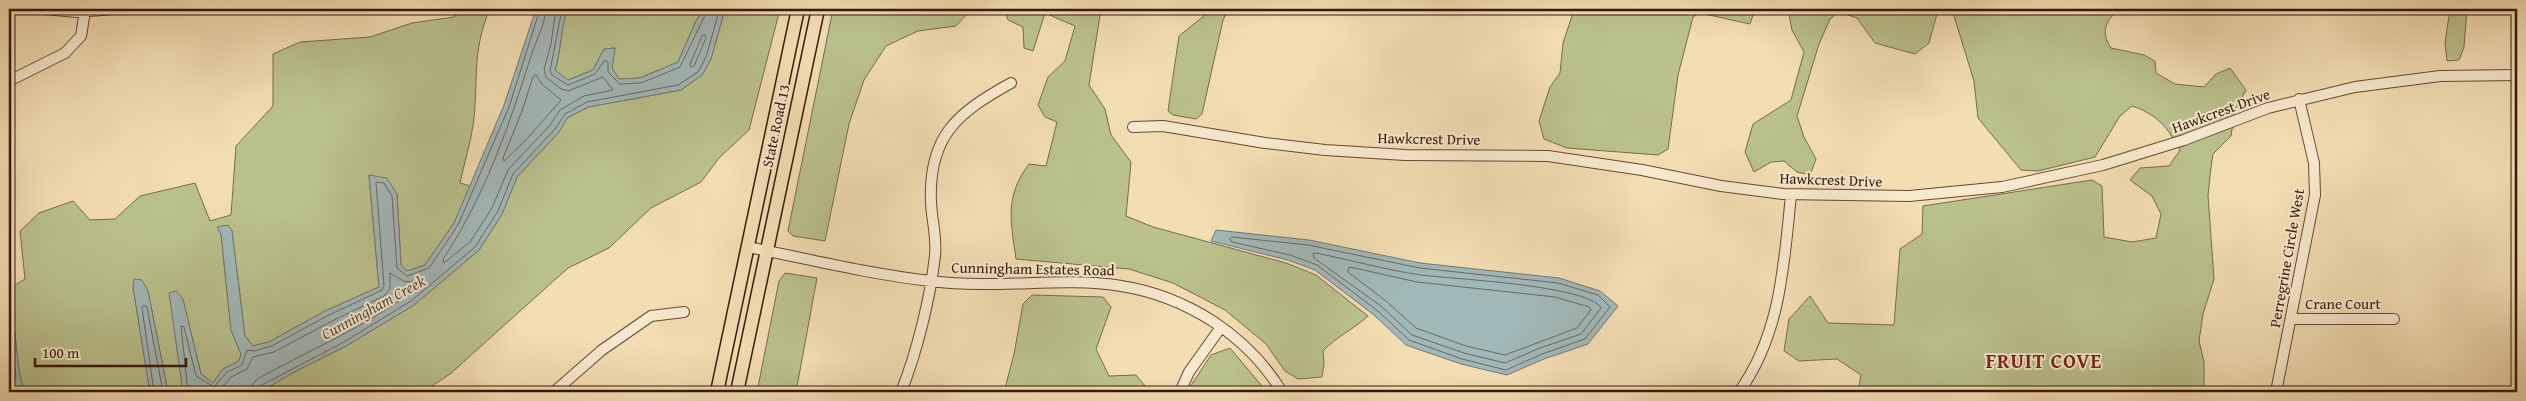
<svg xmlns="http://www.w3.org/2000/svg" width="2526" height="401" font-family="'Gentium Book Plus',serif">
	<rect width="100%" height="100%" fill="#f3ddb3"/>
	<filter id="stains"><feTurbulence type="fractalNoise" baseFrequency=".004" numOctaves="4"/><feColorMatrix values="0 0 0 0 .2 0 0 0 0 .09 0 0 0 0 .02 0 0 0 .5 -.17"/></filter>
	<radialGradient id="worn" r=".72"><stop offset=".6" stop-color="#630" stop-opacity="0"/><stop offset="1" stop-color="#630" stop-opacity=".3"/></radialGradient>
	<path fill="#bac18d" stroke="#776c4a" d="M460,9h30c-19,43 -11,73 -17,117 -3,19 -9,38 -13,57l11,3 -17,37 -29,42 -18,6 -6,-6 -4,-71 -28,-19 10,112 -54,24 -56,31 -16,4 -8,-10 -13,-105 -14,-3 3,6 10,96 10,24 -2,7 -16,8 -10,14 -12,-9 -18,-74 -13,-7 13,99h-15l-20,-101 -15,-4 17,105h-126l-5,-20 -9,-84 15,-9 -5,-48 19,-18 34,-12 17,19 25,-1 25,-23 55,-13 15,38 21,-6 5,-69 37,-40v-52l27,-12 70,-5 42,-14 42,-6z
		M567,9h137l-8,12 -18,41 -38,16 -21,1 -7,-11 3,-20 -11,1 -11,21 -25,10 -13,-9c6,-21 6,-42 12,-62z
		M730,9h50l-31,121 -30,28 -18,24 -50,26 -42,40 -41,20 -118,106 -27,18h-163l36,-21 50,-25 68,-41 65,-55 23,-36 15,-37 42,-45 8,-14 21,-11 93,-17 21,-15 9,-16 12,-43z
		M833,9h147l-12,4 -12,13 -38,5 -32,15 -22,34 -15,44 -24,117 -32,-5 -5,-5z
		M1004,9h97l-12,76 16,24 6,26 20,27 -5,54 27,11 133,36 30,12 52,41c-14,13 -32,21 -45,35l1,12 -2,14 -24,2 -13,-8 -19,-27 -41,-34 -52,-27 -44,-14 -113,-10c-5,-37 -12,-62 13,-95l17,2 11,-44 -12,-5 -7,-12 10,-28 17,-16 10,-35 -30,-13 -12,38 -9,-3 -1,-21 -15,-7z
		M1207,9h22l-6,11 -21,94 -6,5 -23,-4 -5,-4 11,-75 26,-21z
		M1573,9h182l-5,15 -50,-11 -7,4 -15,58 -10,74 -10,6 -91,-7 -23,-9 -5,-18 11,-34 10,-14 3,-30 9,-27z
		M1788,9h154l-4,1 -9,33 -14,11 -40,-11 -18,-25 -18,-6 -9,7 -11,25 -22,72 7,21 12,22 -6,16 -13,-3 -13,-11 -13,1 -17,10 -9,-20 8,-28 38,-24 13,-48 -12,-22z
		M1948,9h170c-12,13 -18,22 -7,39l33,7 11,6 1,12 19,11 29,3 12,-13 14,-6 16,22 -11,20 -4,26 -18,18 -2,13 -3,28 6,84 -11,35 -4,27 5,21v30h-346l3,-17 -24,-16 -38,2 -15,-10 5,-32 21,-23 18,27 66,2 6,-76 22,-15 1,-28 169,-26 10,6 2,51 28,5 24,-4 5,-24 -9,-18 -22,-16 10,-12 29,-2 11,-16c-12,-22 -23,-36 -48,-44l-12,10 -25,41 -57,14 -17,-1 -43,-52 -4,-37 -20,-65z
		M2450,9h17l-3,38 -5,13 -12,1 -2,-18z
		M785,273l32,5 -21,114h-39l22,-111z
		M1032,295l71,2 8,10 -15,42 13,27 27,-1 14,17h-146l10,-38 9,-50z
		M1230,348l37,44h-75l-2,-5 21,-32z"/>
	<path fill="#a1b8b8" stroke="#757872" d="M536,9h31c-6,20 -6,41 -12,61l13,10 25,-10 11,-21 11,-1 -3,20 7,11 21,-1 38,-16 18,-41 8,-12h26l-7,7 -12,43 -9,16 -21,15 -93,17 -21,11 -8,14 -42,45 -15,37 -23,36 -65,55 -68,41 -50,25 -36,21h-77l-14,-99 7,-2 7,8 18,75 12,9 10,-14 16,-8 2,-7 -10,-24 -10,-96 -4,-7 11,-2 4,6 13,105 8,10 16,-4 56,-31 54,-24 -10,-112 18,3 10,16 4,71 6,6 18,-6 29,-42 50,-118z
		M1216,230l93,10 111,23 139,15 41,13 18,15 -30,38 -44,15 -37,16 -46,-11 -55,-19 -32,-30 -59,-45 -27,-10 -77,-19z
		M134,279l8,1 6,11 20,101h-18l-17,-105z
		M10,288l9,84 5,20h-11l-4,-19z"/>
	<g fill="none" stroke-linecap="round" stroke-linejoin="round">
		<path stroke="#6a6860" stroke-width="1" d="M546,9c-1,15 -10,32 -15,47 -22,70 -47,142 -88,203l1,4 26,-21 22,-34 16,-38 42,-45 10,-15 24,-14 29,-6 -10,-13 -35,14 -7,-2 -15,-12 -2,-8 7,-25 5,-35
			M562,9l-12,62 2,4 16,10 27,-11 10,-14 3,2v10l12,12 21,-1 39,-16 28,-58
			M705,35l1,3 -12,28 -3,1 -1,-3 12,-28z
			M536,75l6,9 19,16 -35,40 -22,21 -1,-3 19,-47 11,-34z
			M1232,237l76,8 112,23 138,15 40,12 12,12 -25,32 -43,15 -36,16 -44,-11 -53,-19 -31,-29 -61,-46 -27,-10 -58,-13 -2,-3z
			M1316,253c35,7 70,17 105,22 30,4 167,10 180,33l-20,26 -41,14 -35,15 -41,-10 -52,-18 -31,-29 -67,-48 -1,-4z
			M1350,267l67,15 138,15 34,10 2,3 -14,18 -72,27 -39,-9 -50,-18 -30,-27 -38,-29z
			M9,316l7,62 -2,2h-5
			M154,392l-12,-84 2,-3 3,2 16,85
			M188,392l-7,-66 3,1 12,49 18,11 13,-15 15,-7 5,-15 7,1 18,-5 55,-30 55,-26 2,-4 -8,-104 8,1 8,13 5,72 10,8 22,-8 29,-43 51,-118 31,-98
			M218,392l13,-15 16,-8 6,-12 21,-5 56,-30 54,-26 6,-7v-16l15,9 17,-2v3c-49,42 -111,65 -166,97l-4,6 -1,6
			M257,392l3,-6 84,-44 67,-41 64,-54 23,-36 15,-37 42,-45 10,-15 22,-12 91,-17 20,-13 8,-15 12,-42 5,-6"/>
		<g stroke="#644933" stroke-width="12">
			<path id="minor" d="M44,9l33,3 37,-3
				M9,81l56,-28 16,-17 4,-25
				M1133,127l30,-1 102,17 60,7 80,5 143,1 94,14 79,16 62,8 126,2 93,-9 101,-22 81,-25 84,-32 87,-21 85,-11 77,-1
				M748,247c60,12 121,27 182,34 106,13 185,-23 284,41 27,18 51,42 68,70
				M2292,319h102
				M554,392l48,-42 49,-34 33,-4
				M901,392c16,-40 29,-93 34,-136 2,-18 -3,-35 -4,-53 -3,-67 26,-90 80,-120
				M1180,392l9,-20 32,-45
				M1739,392c42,-58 45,-129 52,-197
				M2276,392l39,-197 -1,-32 -15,-64"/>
		</g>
		<g stroke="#341808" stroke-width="15">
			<path id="major" d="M717,392l81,-383
				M737,392l81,-383"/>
		</g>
		<use href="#minor" stroke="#f7e9ce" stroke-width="10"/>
		<use href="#major" stroke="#f3ddb3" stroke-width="12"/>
	</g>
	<g text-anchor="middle" stroke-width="4" stroke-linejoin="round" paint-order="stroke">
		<g font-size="15" fill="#341808" stroke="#f7e9ce">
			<text transform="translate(2221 111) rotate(-20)" y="5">Hawkcrest Drive</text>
			<text transform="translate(776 126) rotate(-78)" y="5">State Road 13</text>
			<text transform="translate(1429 139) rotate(1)" y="5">Hawkcrest Drive</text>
			<text transform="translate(1831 180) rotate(2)" y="5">Hawkcrest Drive</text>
			<text transform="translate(2287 258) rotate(-80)" y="5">Perregrine Circle West</text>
			<text transform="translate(1033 269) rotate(1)" y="5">Cunningham Estates Road</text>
			<text x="2343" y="309">Crane Court</text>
		</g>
		<g font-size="16" font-style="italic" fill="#5a5046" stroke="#f7e9ce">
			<text transform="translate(373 307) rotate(-29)" y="6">Cunningham Creek</text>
		</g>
		<g font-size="20" font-weight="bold" letter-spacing="1" fill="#7a1f14" stroke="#f7e9ce">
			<text x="2044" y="368">FRUIT COVE</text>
		</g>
	</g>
	<rect width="2526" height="401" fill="none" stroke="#f3ddb3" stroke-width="30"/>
	<rect x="10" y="10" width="2506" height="381" fill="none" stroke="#341808" stroke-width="2.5"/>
	<rect x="15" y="15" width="2496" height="371" fill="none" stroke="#341808"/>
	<path d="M35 358v8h151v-8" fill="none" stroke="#341808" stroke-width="2.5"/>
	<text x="42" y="358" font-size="15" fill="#341808" stroke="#f7e9ce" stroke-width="4" paint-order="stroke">100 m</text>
	<rect width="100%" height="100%" filter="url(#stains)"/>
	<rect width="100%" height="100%" fill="url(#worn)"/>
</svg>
